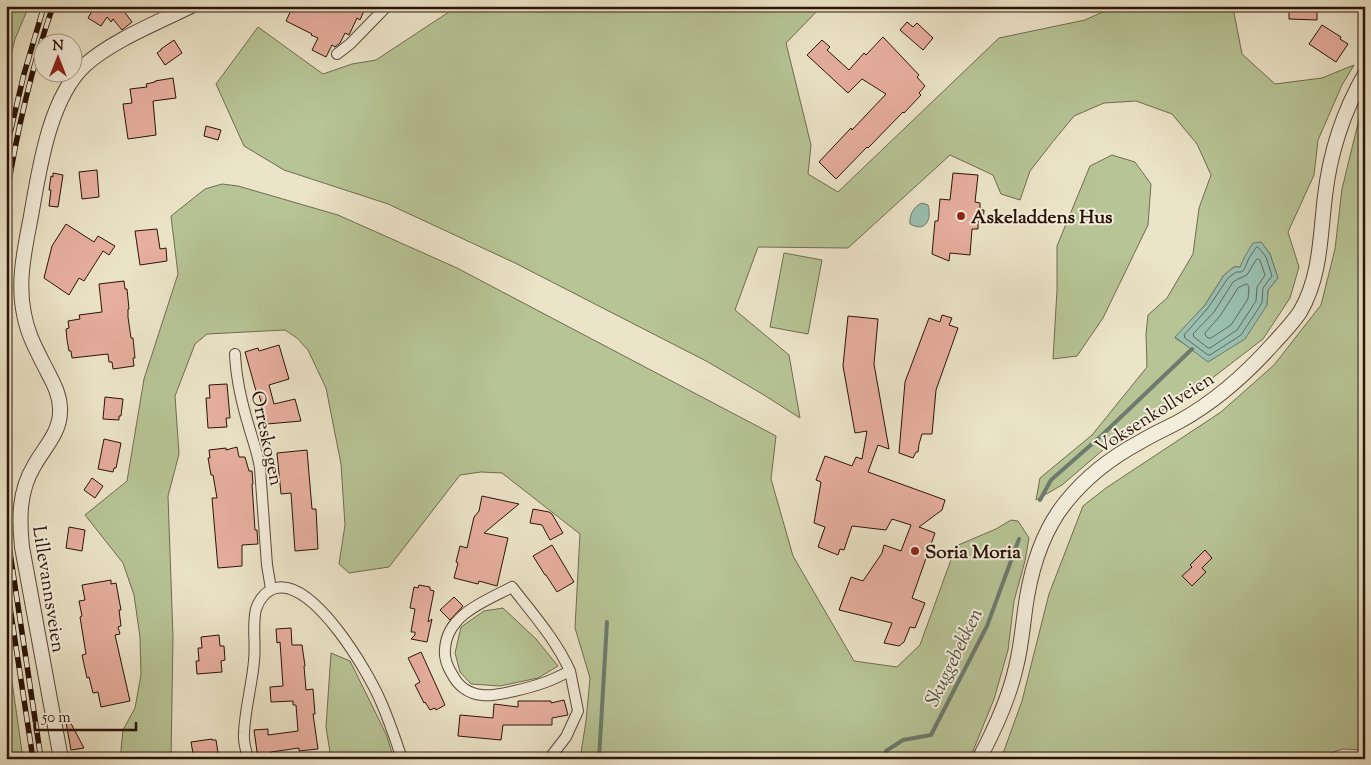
<svg xmlns="http://www.w3.org/2000/svg" width="1371" height="765" font-family="'Sorts Mill Goudy',serif">
	<rect width="100%" height="100%" fill="#ece4c8"/>
	<filter id="stains"><feTurbulence type="fractalNoise" baseFrequency=".004" numOctaves="4"/><feColorMatrix values="0 0 0 0 .2 0 0 0 0 .09 0 0 0 0 .02 0 0 0 .5 -.17"/></filter>
	<radialGradient id="worn" r=".72"><stop offset=".6" stop-color="#630" stop-opacity="0"/><stop offset="1" stop-color="#630" stop-opacity=".3"/></radialGradient>
	<path fill="#b7c496" stroke="#706c4f" fill-rule="evenodd" d="M6,6h23l-14,33 -9,37z
		M458,6h364l-36,37 25,102 -3,29 30,18 161,-154 86,-18 31,-14h122l-4,7 8,41 33,30 47,-6 32,-13 -12,20 -24,55 -4,35 -26,57 11,35 -9,31 -27,41 -65,50 -81,49 -55,47 -26,15 4,-22 52,-43 55,-68 -1,-33 2,-19 19,-17 26,-44 6,-46 12,-33 -14,-31 -25,-30 -36,-13 -32,2 -30,13 -23,28 -21,27 -10,29 -19,-6 -8,-19 -43,-20 -102,93 -90,-1 -23,63 54,45 11,63 -36,-23 -56,-33 -193,-99 -127,-59 -104,-34 -40,-24 -28,-62 42,-57 65,47 29,-10 24,-4zM1261,242l9,12 8,24 -10,12 -1,15 -75,44 -17,-11 30,-33 19,-30 10,-8h6z
		M1365,105v645l-23,-1 -27,10h-314l21,-58 27,-107 34,-88 23,-18 115,-76 53,-47 47,-60 14,-56 7,-60 19,-78z
		M1112,155l23,7 16,22 -3,41 -45,93 -26,38 -24,3 4,-69v-44l33,-80z
		M222,184l16,2 100,29 119,53 319,168 -5,43 22,77 61,105 43,6 23,-22 36,-99 40,-17 15,-9 7,1 11,17 -4,23 -11,40 -6,49 -14,49 -21,52 -6,8h-387l6,-38 4,-43 -15,-50 5,-94 -78,-61 -21,-1 -21,3 -71,92 -40,6 -10,-9 6,-39 -4,-61 -15,-76 -18,-38 -11,-12 -12,-8 -78,4 -12,10 -20,52 4,58 -11,42 5,141 -2,122h-49l-1,-9 2,-20 12,-22 6,-33 -1,-38 -6,-42 -11,-32 -38,-48 42,-34 17,-102 34,-105 -7,-58 34,-27z
		M784,253l38,7 -14,74 -38,-7z
		M503,608l33,31 22,27 -20,12 -38,8 -29,-2 -11,-12 -5,-19 6,-26 23,-16z
		M6,653h2l15,106h-17z
		M331,653l19,8 36,73 8,25h-63l-5,-32z"/>
	<path fill="#9abfb0" stroke="#6d7a6d" d="M922,203l6,2c4,14 -2,28 -18,19 -1,-9 4,-18 12,-21z
		M1261,242l9,12 8,24 -10,12 -1,15 -22,34 -37,23 -33,-25 30,-32 19,-30 10,-8h6l5,-11 8,-13z"/>
	<g fill="none" stroke-linecap="round" stroke-linejoin="round">
		<path stroke="#62695c" stroke-width="1" d="M1257,247l2,1 7,9 6,19 -9,12 -1,15 -21,32 -31,20h-2l-23,-17 -1,-3 24,-27 20,-30 8,-6h5l3,-2 5,-12z
			M1258,259l2,1 5,15 -8,12 -1,14 -19,29 -27,18h-2l-14,-11 -1,-3 21,-22 19,-30 5,-3 9,-4 9,-15z
			M1247,284l2,3 -1,12 -17,26 -20,13h-3l-3,-3v-2l15,-17 18,-28z"/>
		<path stroke="#6d7a6d" stroke-width="4" d="M1040,500l11,-20 50,-44 91,-87
			M599,759l8,-137
			M884,759l2,-8 17,-11 28,-5 56,-109 32,-87"/>
	</g>
	<path fill="#e7af9f" stroke="#2a1308" d="M95,6h25l12,16 -10,8 -9,-11 -2,3 -4,-5 -6,9 -13,-8z
		M293,6h73l-6,14 -3,-2 -8,17 -4,-2 -5,10 -5,4 -3,-2 -6,12 -14,-7 6,-12 -7,-3 1,-1 -26,-13z
		M1289,6h28v14l-28,-1z
		M907,22l6,5 4,-4 16,15 -10,12 -23,-20z
		M1322,25l19,12 -1,2 8,5 -12,18 -27,-18z
		M883,37l36,38 -2,2 8,9 -6,7 2,2 -17,18 -1,-1 -35,36 -1,-1 -31,32 -17,-17 32,-34 1,2 34,-36 -24,-15 -14,14 -41,-38 15,-15 8,7 -3,3 22,20 15,-17 2,2z
		M174,40l8,13 -17,12 -8,-12 4,-3v-1z
		M173,78l3,20 -23,3 3,34 -28,4 -5,-35 9,-1 -2,-14 17,-2 -1,-3 9,-2v-1z
		M206,126l15,4 -3,10 -14,-4z
		M97,170l2,27 -17,2 -3,-27z
		M53,173l10,2 -5,32 -9,-1 2,-16h-2l2,-14 2,1z
		M953,173l25,2 -3,27 5,1v7h4l-1,12h-5v7h-6l-2,26 -20,-2 -1,8 -17,-7 3,-33h3l2,-22 10,1z
		M66,224l28,18 4,-6 17,10 -6,9 -6,-4 -19,30 -5,-3 -10,17 -25,-17 8,-32z
		M157,229l3,20 6,-1 1,13 -27,4 -5,-34z
		M124,281l1,8h2l2,20h-1v8l3,21h2l2,20h-2l1,8 -21,3 -1,-7h-3l-1,-8 -36,4 -1,-7h-2l-2,-11 -1,-11 3,-1 -1,-7 12,-2 -1,-4 23,-3 -3,-28z
		M942,315l10,3 -3,7 9,3 -22,62 -4,44h-10l-3,10 -1,8h-2l-3,6 -14,-5 6,-71 24,-64 11,4z
		M848,316l30,3 -4,45 15,85 -11,-4 -10,27 77,28 -3,10 -23,17 16,6 -23,65 13,5 -10,25 -5,-1 -6,15 -5,4 -15,-3 8,-20 -53,-13 12,-33 12,4 19,-28 2,-8 17,6 10,-26 -19,-6 -6,11 -34,-4 -8,24 -4,-1 -2,6 -20,-8 7,-20 -11,-4 7,-41 -5,-2 9,-24 27,10 4,-9 6,2 5,-28 -12,2 -12,-67z
		M279,345l10,34 -20,6 5,19 21,-5 6,22 -34,3 -9,-33h-2l-11,-39 13,-4 1,3z
		M227,384l3,34h-4l1,9 -19,1 -2,-30h4l-1,-13z
		M105,397l18,2 -2,17h-2v4l-16,-1z
		M104,439l17,4 -5,25h-2l-1,4 -15,-3z
		M237,447l2,10h6l4,14h3l1,13h-1l3,46h2l1,14 -16,1v21l-24,2 -6,-70h5l-4,-23h-2l-3,-17h2l-1,-8 17,-2v2z
		M307,450l5,59h4l2,40 -23,2 -4,-58 -10,1 -4,-41z
		M92,478l11,8 -8,12 -11,-8z
		M482,496l37,8 -35,29 24,5 -11,48 -18,-5 -1,3 -24,-6 4,-15 -2,-1 4,-16 7,2 7,-31 5,-6z
		M533,509l16,3 3,2 11,19 -13,7 -8,-15 -12,-2z
		M69,527l16,3 -3,21 -16,-3z
		M552,545l22,37 -17,10 -11,-17h-1l-12,-19z
		M1205,550l7,8 -10,10 4,4 -14,14 -10,-10 10,-9 -2,-2z
		M111,580v4l5,-1 5,27h-2l2,16 -3,1 2,7 -5,1 15,66 -29,6 -3,-15 -5,1 -4,-16 -2,1 -5,-23 4,-1 -6,-37 2,-1 -3,-15 6,-1 -3,-15z
		M419,585l11,2v3l4,1 -6,31 4,-3 -5,23 -16,-3 4,-4v-3h-4l4,-23 -5,-1 4,-21 4,1z
		M454,597l9,9 -13,14 -10,-10z
		M291,628l1,17h10l3,21h-1l2,24 7,-1 2,25h-2l5,35 -19,2v-3l-28,4 1,7h-14l-4,-29 14,-1v6l30,-4 -2,-26h-3v-4l-22,1 -1,-15 13,-1 -3,-44 -3,1 -1,-14z
		M219,635l1,11h4l1,14 -4,1 1,11 -25,2 -1,-13h3l-1,-13h4l-1,-11z
		M421,652l24,53 -9,5 -1,-2 -5,2 -5,-8 -1,1 -9,-18 5,-3 -12,-24z
		M564,700l4,15 -16,3v7h-49l-2,15 -43,-4 2,-21 33,3 1,-14 24,3v-6h33v2z
		M67,716l17,32 -13,2 -6,-33z
		M212,739v1h4l3,19h-25l-3,-17z"/>
	<g fill="none" stroke-linecap="round" stroke-linejoin="round">
		<g stroke="#5a4738" stroke-width="12">
			<path id="minor" d="M337,54l13,-10 37,-38
				M235,354c1,24 7,50 14,73 4,14 9,27 11,41l7,97 4,24
				M512,587c21,27 44,53 58,84 -8,4 -16,8 -24,11 -14,5 -50,15 -64,13 -13,-1 -24,-9 -30,-21 -5,-8 -8,-16 -7,-25 2,-35 41,-48 67,-62z
				M248,759c-2,-9 -5,-18 -4,-26 1,-24 8,-48 10,-72 2,-17 -2,-36 2,-52 3,-10 11,-19 20,-21 38,-9 93,85 105,114 8,18 14,36 20,54l3,3
				M549,759l17,-22 12,-26 -8,-40"/>
		</g>
		<g stroke="#5a4738" stroke-width="16">
			<path id="tertiary" d="M61,759l-39,-212c-3,-29 -3,-56 12,-81 9,-17 26,-33 26,-54 1,-18 -9,-33 -17,-49 -8,-16 -16,-31 -19,-49 -7,-33 1,-66 7,-98 8,-45 18,-118 54,-151 28,-25 72,-42 106,-59
				M979,759c16,-30 30,-60 37,-92 6,-23 7,-47 11,-70 6,-35 17,-68 39,-95 20,-25 46,-45 74,-60 13,-8 27,-14 40,-21 36,-20 66,-47 93,-77 9,-10 19,-20 27,-32 21,-36 20,-76 25,-116 5,-43 18,-84 40,-122"/>
		</g>
		<use href="#minor" stroke="#f3eddb" stroke-width="10"/>
		<use href="#tertiary" stroke="#f3eddb" stroke-width="14"/>
		<g stroke="#2a1308" stroke-width="5.5">
			<path id="rail" d="M6,150l18,-76 20,-68
				M6,200c10,-65 25,-131 47,-194
				M6,526l35,233
				M6,581l27,178"/>
		</g>
		<use href="#rail" stroke="#f3eddb" stroke-width="4" stroke-dasharray="11" stroke-linecap="butt"/>
	</g>
	<g fill="#8f2418" stroke="#f3eddb" stroke-width="2">
		<circle cx="961" cy="216" r="5"/>
		<circle cx="915" cy="551" r="5"/>
	</g>
	<g text-anchor="middle" stroke-width="4" stroke-linejoin="round" paint-order="stroke">
		<g font-size="19" font-weight="bold" fill="#2a1308" stroke="#f3eddb" text-anchor="start">
			<text x="971" y="223">Askeladdens Hus</text>
			<text x="925" y="558">Soria Moria</text>
		</g>
		<g font-size="19" fill="#2a1308" stroke="#f3eddb">
			<text transform="translate(1154 412) rotate(-32)" y="7">Voksenkollveien</text>
			<text transform="translate(268 438) rotate(78)" y="7">Orreskogen</text>
			<text transform="translate(50 589) rotate(81)" y="7">Lillevannsveien</text>
		</g>
		<g font-size="20" font-style="italic" fill="#514f43" stroke="#f3eddb">
			<text transform="translate(953 657) rotate(-64)" y="7">Skuggebekken</text>
		</g>
	</g>
	<rect width="1371" height="765" fill="none" stroke="#ece4c8" stroke-width="25"/>
	<rect x="8" y="8" width="1356" height="750" fill="none" stroke="#2a1308" stroke-width="2.5"/>
	<rect x="12" y="12" width="1346" height="740" fill="none" stroke="#2a1308"/>
	<g transform="translate(58 58)"><circle r="24" fill="#f3eddb" stroke="#a39687"/>
	<path d="M0-4L9 19L0 12L-9 19Z" fill="#8f2418"/>
	<text y="-8" font-size="14" font-weight="bold" text-anchor="middle" fill="#2a1308">N</text>
	</g>
	<path d="M35 722v8h101v-8" fill="none" stroke="#2a1308" stroke-width="2.5"/>
	<text x="42" y="722" font-size="15" fill="#2a1308" stroke="#f3eddb" stroke-width="4" paint-order="stroke">50 m</text>
	<rect width="100%" height="100%" filter="url(#stains)"/>
	<rect width="100%" height="100%" fill="url(#worn)"/>
</svg>
